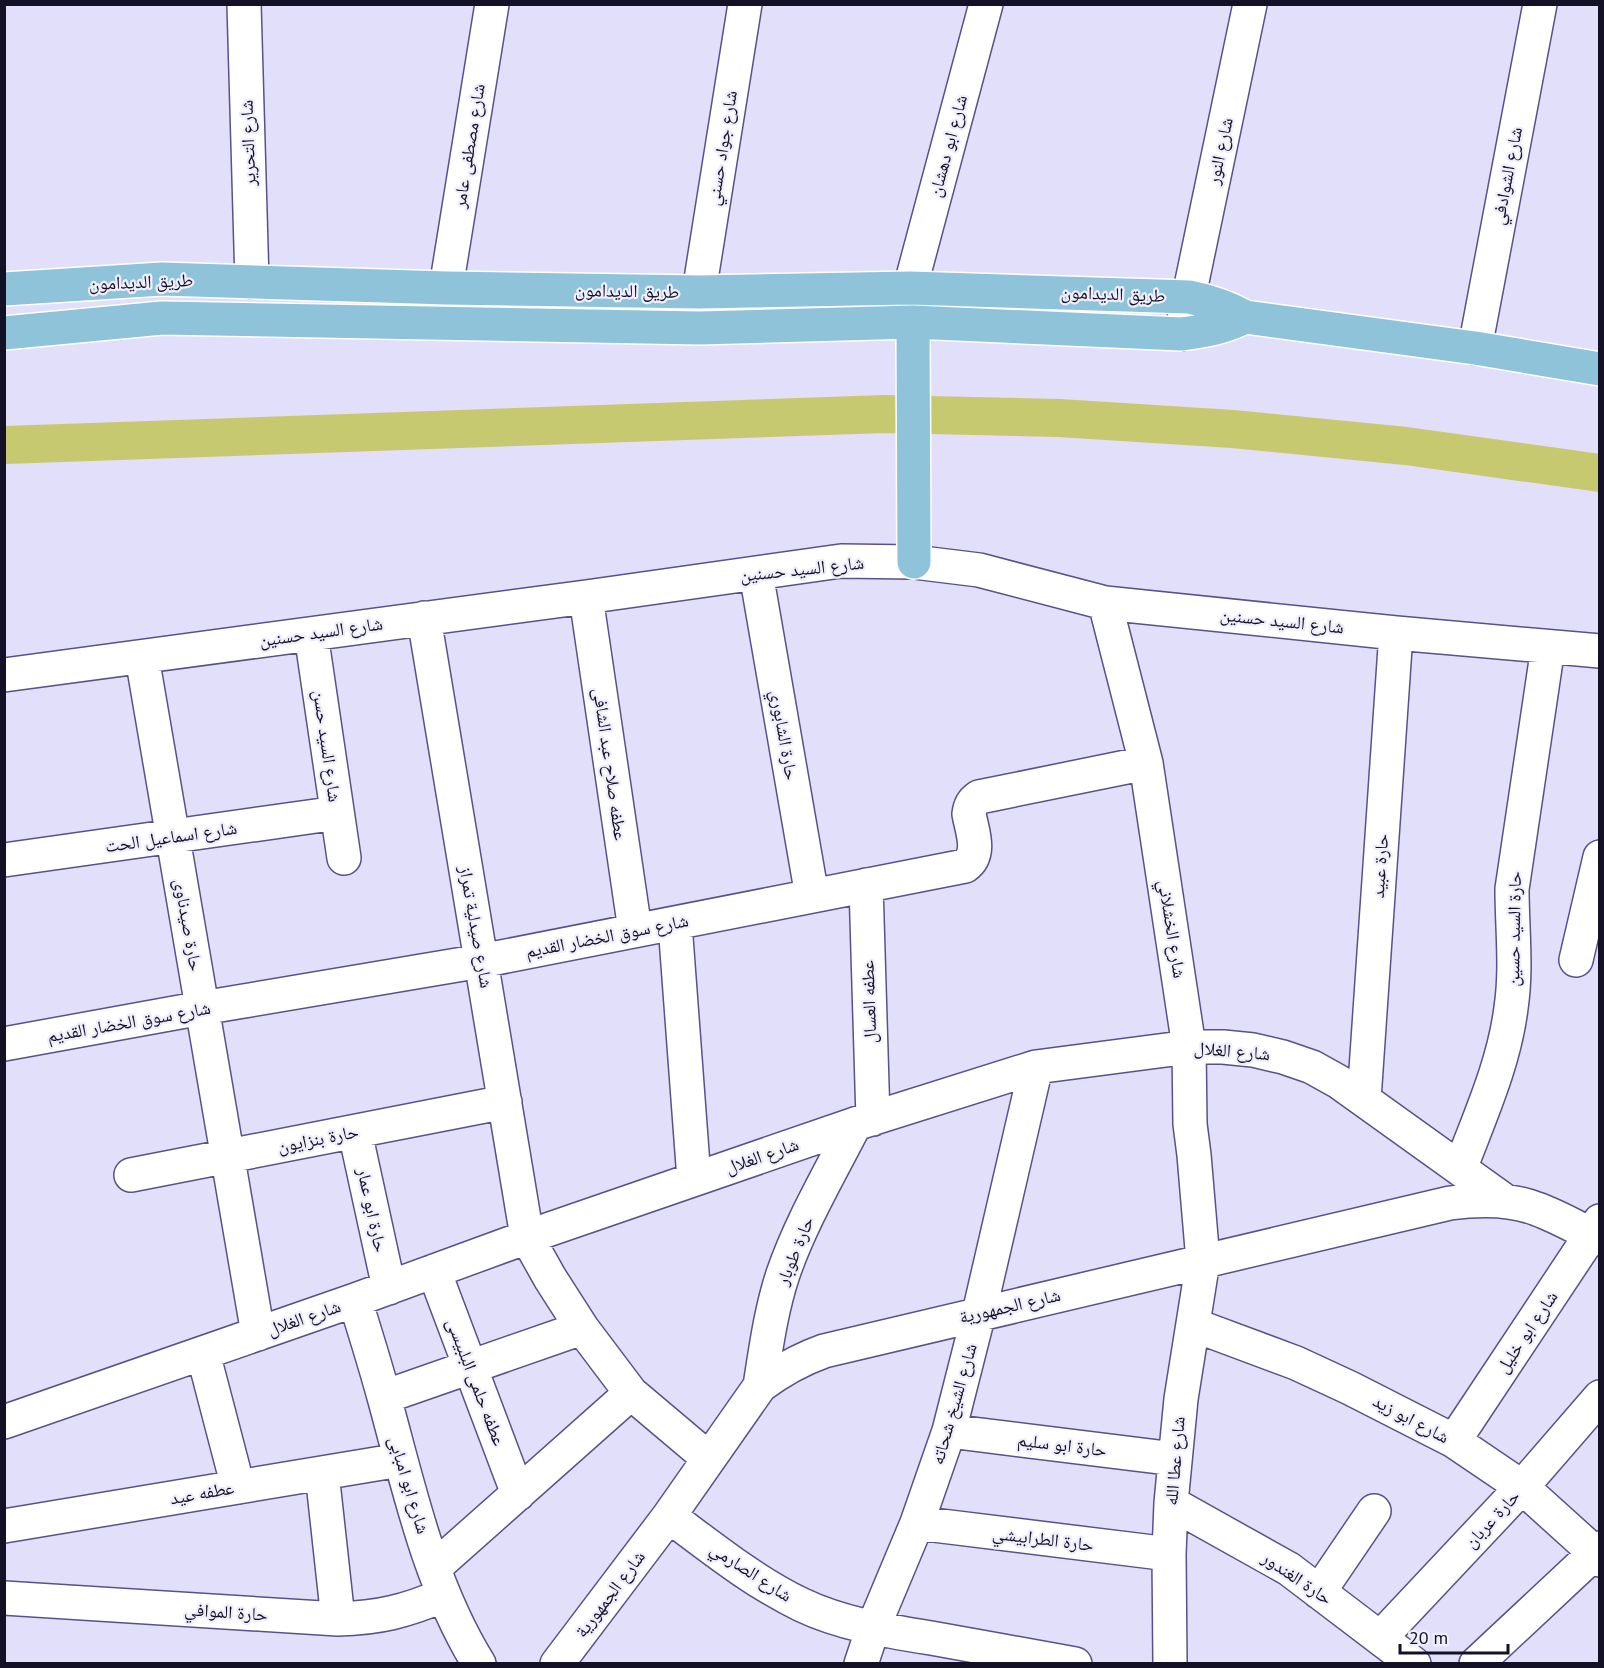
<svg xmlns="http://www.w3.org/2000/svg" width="1604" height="1668" font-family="'PT Sans','Noto Naskh Arabic',sans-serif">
	<rect width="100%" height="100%" fill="#e1dff9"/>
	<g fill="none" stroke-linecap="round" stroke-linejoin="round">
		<path stroke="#c7c971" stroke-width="38" d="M5,445l880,-31 174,4 174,11 173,17 194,27"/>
		<g stroke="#595189" stroke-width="36">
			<path id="minor" d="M244,4l8,278
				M446,288l46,-284
				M910,288l76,-284
				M699,292l46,-288
				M1181,334l69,-330
				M1475,348l65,-344
				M756,573l56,323
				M586,597l49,333
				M1105,603l41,160 43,284 1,77 4,31 9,106 -22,138 -10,104 -2,51 1,110
				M424,618l103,619 23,41 32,50 49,65 77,65
				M311,634l33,224
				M142,657l116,677
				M4,675l582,-78 255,-36 73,1 65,8 126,33 291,30 204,18
				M4,860l333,-47
				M866,885l7,234
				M675,924l19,255
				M1576,960l24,-103
				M4,1044l198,-36 279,-47 484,-95c17,-12 7,-35 4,-52 1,-8 3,-12 10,-17l167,-34
				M1364,1099l32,-466
				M355,1132l34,156
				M1460,1169c20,-53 44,-105 51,-161 6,-40 1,-80 1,-119l36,-242
				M131,1175l374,-73
				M434,1271l84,223
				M355,1300c10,32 20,64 29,97 25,91 45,186 95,267
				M1194,1325l102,38 54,25 104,53 68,46 73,66 5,7
				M203,1353l35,134
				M760,1386c6,-38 11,-76 23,-112 18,-52 47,-101 72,-150
				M384,1397l198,-69
				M4,1422l351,-122 172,-63 328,-113 181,-57 153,-20h34l30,3 30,7 29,10 27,15 166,119
				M949,1431l226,28
				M1454,1441l146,-220
				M322,1473l16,146
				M1171,1503l118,66 125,95
				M669,1516c43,32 85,66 133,89 40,19 85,26 129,33 48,9 96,17 144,26
				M917,1523l252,31
				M4,1526l396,-66
				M434,1568l197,-175
				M1319,1592l55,-81
				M4,1598l334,21c41,-1 68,-8 106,-24
				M1381,1637l141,-150 78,-90
				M557,1664l112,-148 91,-130c21,-16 39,-26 64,-35l626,-148c29,-4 59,-5 87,6 22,8 42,20 63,30
				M861,1664l12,-36 44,-105 32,-92 30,-118 57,-246
				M1476,1664l124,-116"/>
		</g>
		<g stroke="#fff" stroke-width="36">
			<path id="major" d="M4,289l158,-10 284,9 253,4 211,-4 279,9c20,4 38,10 56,20l230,31 125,21
				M913,322l1,240
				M4,333l158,-15 538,10 213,-6 268,12c25,-3 41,-6 64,-17"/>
		</g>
		<use href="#minor" stroke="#fff" stroke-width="33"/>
		<use href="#major" stroke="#8ec3da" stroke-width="33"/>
	</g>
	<g text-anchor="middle" stroke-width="4.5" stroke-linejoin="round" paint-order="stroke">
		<g font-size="18" fill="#141026" stroke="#efeefb">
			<text transform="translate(248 143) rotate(-92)" y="6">شارع التحرير</text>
			<text transform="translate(469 146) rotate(-81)" y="6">شارع مصطفى عامر</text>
			<text transform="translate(948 146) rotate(-75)" y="6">شارع ابو دهشان</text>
			<text transform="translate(722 148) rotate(-81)" y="6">شارع جواد حسني</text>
			<text transform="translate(1220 151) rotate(-78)" y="6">شارع النور</text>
			<text transform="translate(1507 176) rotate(-79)" y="6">شارع الشوادفي</text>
			<text transform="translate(141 282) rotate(-2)" y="6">طريق الديدامون</text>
			<text transform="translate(627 291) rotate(1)" y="6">طريق الديدامون</text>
			<text transform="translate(1113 294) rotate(2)" y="6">طريق الديدامون</text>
			<text transform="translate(802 569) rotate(-6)" y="6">شارع السيد حسنين</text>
			<text transform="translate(1282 621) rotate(6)" y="6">شارع السيد حسنين</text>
			<text transform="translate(321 632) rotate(-8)" y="6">شارع السيد حسنين</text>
			<text transform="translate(784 735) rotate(80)" y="6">حارة الشابوري</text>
			<text transform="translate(327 746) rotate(82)" y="6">شارع السيد حسن</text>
			<text transform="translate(610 764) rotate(82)" y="6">عطفه صلاح عبد الشافى</text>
			<text transform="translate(171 837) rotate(-8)" y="6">شارع اسماعيل الحت</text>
			<text transform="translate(1380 866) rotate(-86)" y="6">حارة عبيد</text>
			<text transform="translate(188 925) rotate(80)" y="6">حارة صيدناوى</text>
			<text transform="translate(476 927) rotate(80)" y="6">شارع صيدلية تمراز</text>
			<text transform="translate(1172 929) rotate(81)" y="6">شارع الخشلاني</text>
			<text transform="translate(1514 929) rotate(-89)" y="6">حارة السيد حسين</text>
			<text transform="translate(607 936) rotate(-11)" y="6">شارع سوق الخضار القديم</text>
			<text transform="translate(869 1002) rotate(-92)" y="6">عطفه العسال</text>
			<text transform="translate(129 1022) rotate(-10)" y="6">شارع سوق الخضار القديم</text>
			<text transform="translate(1232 1051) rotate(5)" y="6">شارع الغلال</text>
			<text transform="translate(318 1139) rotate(-11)" y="6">حارة بنزايون</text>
			<text transform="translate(762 1156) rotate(-19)" y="6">شارع الغلال</text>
			<text transform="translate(372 1210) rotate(78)" y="6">حارة ابو عمار</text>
			<text transform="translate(795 1251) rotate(-68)" y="6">حارة طوبار</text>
			<text transform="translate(1010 1306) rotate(-13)" y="6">شارع الجمهورية</text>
			<text transform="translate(304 1318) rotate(-19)" y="6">شارع الغلال</text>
			<text transform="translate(1527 1332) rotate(-56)" y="6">شارع ابو خليل</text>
			<text transform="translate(476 1382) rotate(69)" y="6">عطفه حلمى البلبيسى</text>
			<text transform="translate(954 1404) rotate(-74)" y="6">شارع الشيخ شحاته</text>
			<text transform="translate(1411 1419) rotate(28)" y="6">شارع ابو زيد</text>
			<text transform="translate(1062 1445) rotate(7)" y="6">حارة ابو سليم</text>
			<text transform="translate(1175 1461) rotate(-85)" y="6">شارع عطا الله</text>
			<text transform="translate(409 1485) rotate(73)" y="6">شارع ابو امبابى</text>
			<text transform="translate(202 1493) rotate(-10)" y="6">عطفه عيد</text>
			<text transform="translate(1492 1519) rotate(-47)" y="6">حارة عربان</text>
			<text transform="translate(1043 1539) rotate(7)" y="6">حارة الطرابيشي</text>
			<text transform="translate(751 1572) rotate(33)" y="6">شارع الصارمي</text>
			<text transform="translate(1297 1578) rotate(34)" y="6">حارة الغندور</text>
			<text transform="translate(610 1594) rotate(-53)" y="6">شارع الجمهورية</text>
			<text transform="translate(226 1612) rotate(4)" y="6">حارة الموافي</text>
		</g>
	</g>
	<rect width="1604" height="1668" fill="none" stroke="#141026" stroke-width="12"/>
	<path d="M1400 1644v9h108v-9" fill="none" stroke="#141026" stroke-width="3"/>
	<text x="1409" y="1644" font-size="18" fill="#141026" stroke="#efeefb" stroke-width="4.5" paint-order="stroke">20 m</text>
</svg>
